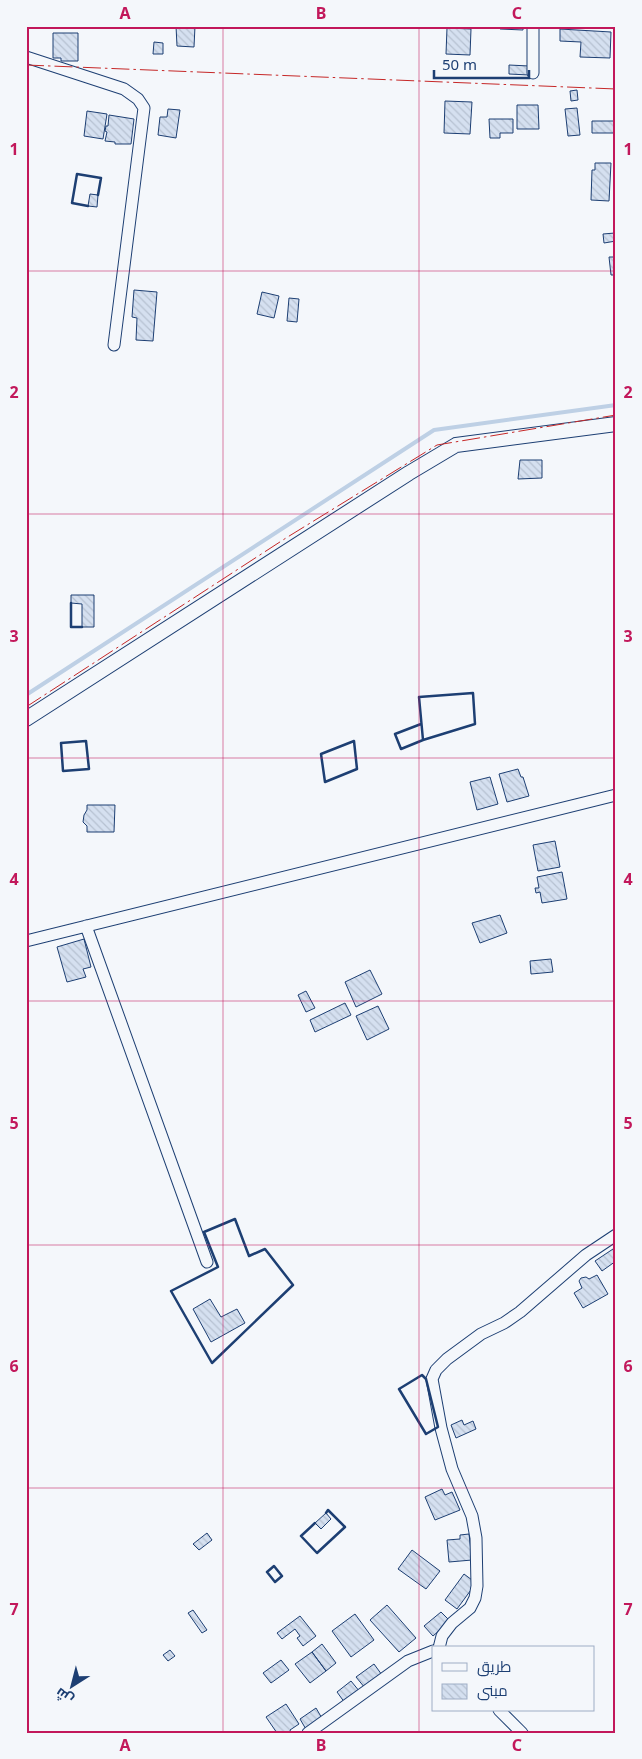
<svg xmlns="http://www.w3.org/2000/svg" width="642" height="1759" font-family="'Noto Sans',Cairo,sans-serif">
	<defs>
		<pattern id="building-back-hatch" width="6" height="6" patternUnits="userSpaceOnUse" patternTransform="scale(1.25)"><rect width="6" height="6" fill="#d5e0f0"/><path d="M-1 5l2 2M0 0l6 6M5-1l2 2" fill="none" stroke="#b6c1d1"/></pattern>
	</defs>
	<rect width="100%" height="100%" fill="#f4f7fb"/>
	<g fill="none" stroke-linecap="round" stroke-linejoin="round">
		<path stroke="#bed0e5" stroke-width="4" d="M26,695l408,-265 182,-25"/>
	</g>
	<path fill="url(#building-back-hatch)" stroke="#1d3f73" d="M176,26h19l-1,21 -17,-1z
		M500,26h23v4l-23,-1z
		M447,28l24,1 -1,26 -24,-1z
		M560,29l51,3 -1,26 -30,-1 1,-15 -21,-1z
		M53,33h25v28h-17v-3h-8z
		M154,42l9,1v11h-10z
		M509,65l20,1v9l-20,-1z
		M577,90l1,10 -7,1 -1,-10z
		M445,101l27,1 -2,32 -26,-1z
		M517,105h21l1,24h-22z
		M577,108l3,27 -12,1 -3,-27z
		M168,109l12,1 -4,28 -18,-3 2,-18h7z
		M87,111l20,3 -4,25 -19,-3z
		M109,115l25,4 -3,25h-16v-2l-10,-1 2,-9 -2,-1 1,-5h2z
		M489,119h24v14h-13v5h-10z
		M592,121h24v12h-24z
		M595,163h16l-2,38 -18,-1 1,-30h3z
		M90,194l8,1 -1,12 -9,-1z
		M615,233l1,8 -12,2 -1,-9z
		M609,257h7v18h-5z
		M134,290l23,2 -4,49 -17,-1 1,-22 -5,-1z
		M262,292l17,4 -5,22 -17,-4z
		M289,298l10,1 -2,23 -10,-1z
		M520,460h22v18l-24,1z
		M71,595h23v32h-12v-23l-11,-1z
		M518,769l3,8h2l6,19 -22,6 -8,-28z
		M490,777l8,27 -21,6 -7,-28z
		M87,805h28l-1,27h-27v-6l-4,-4 1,-7 3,-5z
		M555,841l5,26 -22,4 -5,-26z
		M562,872l5,27 -25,4 -2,-11 -4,1 -1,-5h4l-2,-11z
		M500,915l7,18 -27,10 -8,-20z
		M84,939l7,28 -8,2 3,8 -19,5 -10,-35z
		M551,959l2,13 -22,2 -1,-13z
		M370,970l12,24 -26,13 -11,-25z
		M306,991l9,17 -9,4 -8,-17z
		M345,1003l6,12 -36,17 -5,-12z
		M378,1006l11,23 -22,11 -11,-24z
		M613,1249l3,4v8l-14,10 -7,-10z
		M597,1275l11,19 -25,14 -9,-15 8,-5 -3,-7 2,-3 5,-1 3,2z
		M210,1299l11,18 16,-8 8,14 -34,19 -18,-33z
		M462,1420l2,5 9,-4 3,8 -20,9 -5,-13z
		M442,1489l3,6 7,-3 8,18 -25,10 -10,-23z
		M326,1513l5,6 -10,10 -6,-6z
		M207,1533l5,7 -13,10 -6,-6z
		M469,1534l3,26 -23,2 -2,-22 13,-1v-4z
		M412,1550l28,21 -14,18 -28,-20z
		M464,1574l12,9 -19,26 -12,-9z
		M387,1605l29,33 -17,14 -29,-32z
		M193,1610l14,20 -5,3 -14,-20z
		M441,1612l9,9 -17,15 -9,-10z
		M355,1614l19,26 -23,17 -19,-26z
		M300,1616l16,20 -13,10 -6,-8 3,-2 -5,-7 -13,10 -5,-6z
		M322,1644l14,19 -10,8 -14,-19z
		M170,1650l5,6 -7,5 -5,-6z
		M312,1652l14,19 -16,12 -15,-19z
		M281,1660l8,10 -18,13 -8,-10z
		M374,1664l8,11 -17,13 -9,-11z
		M351,1681l9,11 -15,11 -8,-11z
		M286,1704l13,20 -9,6 1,3h-14l-11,-16z
		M316,1708l7,12 -16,11 -7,-12z"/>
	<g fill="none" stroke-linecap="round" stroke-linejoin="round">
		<g stroke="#1d3f73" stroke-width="13">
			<path id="minor" d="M533,26v47
				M26,57l98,32 14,10 6,9 -30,237
				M86,926l121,336
				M26,941l590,-146
				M439,1648l3,-12 10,-13 18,-15 5,-10 2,-12 -1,-48 -4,-22 -20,-47 -11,-41 -9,-49 4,-9 11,-11 34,-25 23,-11 16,-11 66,-57 30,-20
				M499,1710l23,23
				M308,1733l100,-72 25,-10"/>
		</g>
		<g stroke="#1d3f73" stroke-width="16">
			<path id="tertiary" d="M26,719l383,-246 47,-28 160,-21"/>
		</g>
		<use href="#minor" stroke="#f4f7fb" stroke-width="11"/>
		<use href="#tertiary" stroke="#f4f7fb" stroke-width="14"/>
		<path stroke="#1d3f73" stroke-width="2.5" d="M88,206l-16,-3 5,-29 24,4 -3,17
			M71,603v24h11
			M473,693l2,31 -52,16 -4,-43z
			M421,724l-26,10 6,15 22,-9
			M86,741l3,28 -26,2 -2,-28z
			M354,741l3,28 -32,13 -4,-28z
			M235,1219l14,37 16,-7 28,36 -81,78 -41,-72 47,-24 -14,-35z
			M422,1375l4,4 12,48 -12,7 -27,-45z
			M315,1523l-14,13 16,17 28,-26 -17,-17 -2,3
			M274,1566l8,10 -7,6 -8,-10z"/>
		<path stroke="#c62828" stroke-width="1" stroke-dasharray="18 4 2.5 4" stroke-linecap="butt" d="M26,65l590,24
			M26,707l260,-169 151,-93 179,-30"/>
	</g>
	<path fill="none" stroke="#c2185b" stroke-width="1" stroke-opacity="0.55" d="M223,26v1707M419,26v1707M26,271h590M26,514h590M26,758h590M26,1001h590M26,1245h590M26,1488h590"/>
	<rect width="642" height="1759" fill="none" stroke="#f4f7fb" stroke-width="55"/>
	<rect x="432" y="1646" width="162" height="65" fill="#f4f7fb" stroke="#9eadc5"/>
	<rect x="442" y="1663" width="25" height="8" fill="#f4f7fb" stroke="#9eadc5"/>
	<text x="477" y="1672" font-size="15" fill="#1d3f73">طريق</text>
	<rect x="442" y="1684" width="25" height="15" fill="url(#building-back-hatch)" stroke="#9eadc5"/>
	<text x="477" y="1696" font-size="15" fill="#1d3f73">مبنى</text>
	<g transform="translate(72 1686) rotate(216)" stroke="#f4f7fb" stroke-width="4" paint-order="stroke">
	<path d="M0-4L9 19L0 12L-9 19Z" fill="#1d3f73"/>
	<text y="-8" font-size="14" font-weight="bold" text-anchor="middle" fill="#1d3f73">ش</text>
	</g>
	<path d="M434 70v8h95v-8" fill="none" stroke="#1d3f73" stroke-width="2.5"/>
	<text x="442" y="70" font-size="15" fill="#1d3f73" stroke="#f4f7fb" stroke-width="4" paint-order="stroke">50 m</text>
	<rect x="28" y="28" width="586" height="1704" fill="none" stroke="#c2185b" stroke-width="2"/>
	<g font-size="16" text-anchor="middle" font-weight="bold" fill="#c2185b">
		<text x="125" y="19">A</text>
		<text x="321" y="19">B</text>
		<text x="517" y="19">C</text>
		<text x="14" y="155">1</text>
		<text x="628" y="155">1</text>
		<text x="14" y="398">2</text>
		<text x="628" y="398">2</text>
		<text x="14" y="642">3</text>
		<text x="628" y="642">3</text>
		<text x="14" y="885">4</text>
		<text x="628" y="885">4</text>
		<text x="14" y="1129">5</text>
		<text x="628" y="1129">5</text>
		<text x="14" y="1372">6</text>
		<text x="628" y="1372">6</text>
		<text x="14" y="1615">7</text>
		<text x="628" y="1615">7</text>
		<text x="125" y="1751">A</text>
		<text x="321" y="1751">B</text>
		<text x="517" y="1751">C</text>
	</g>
</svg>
